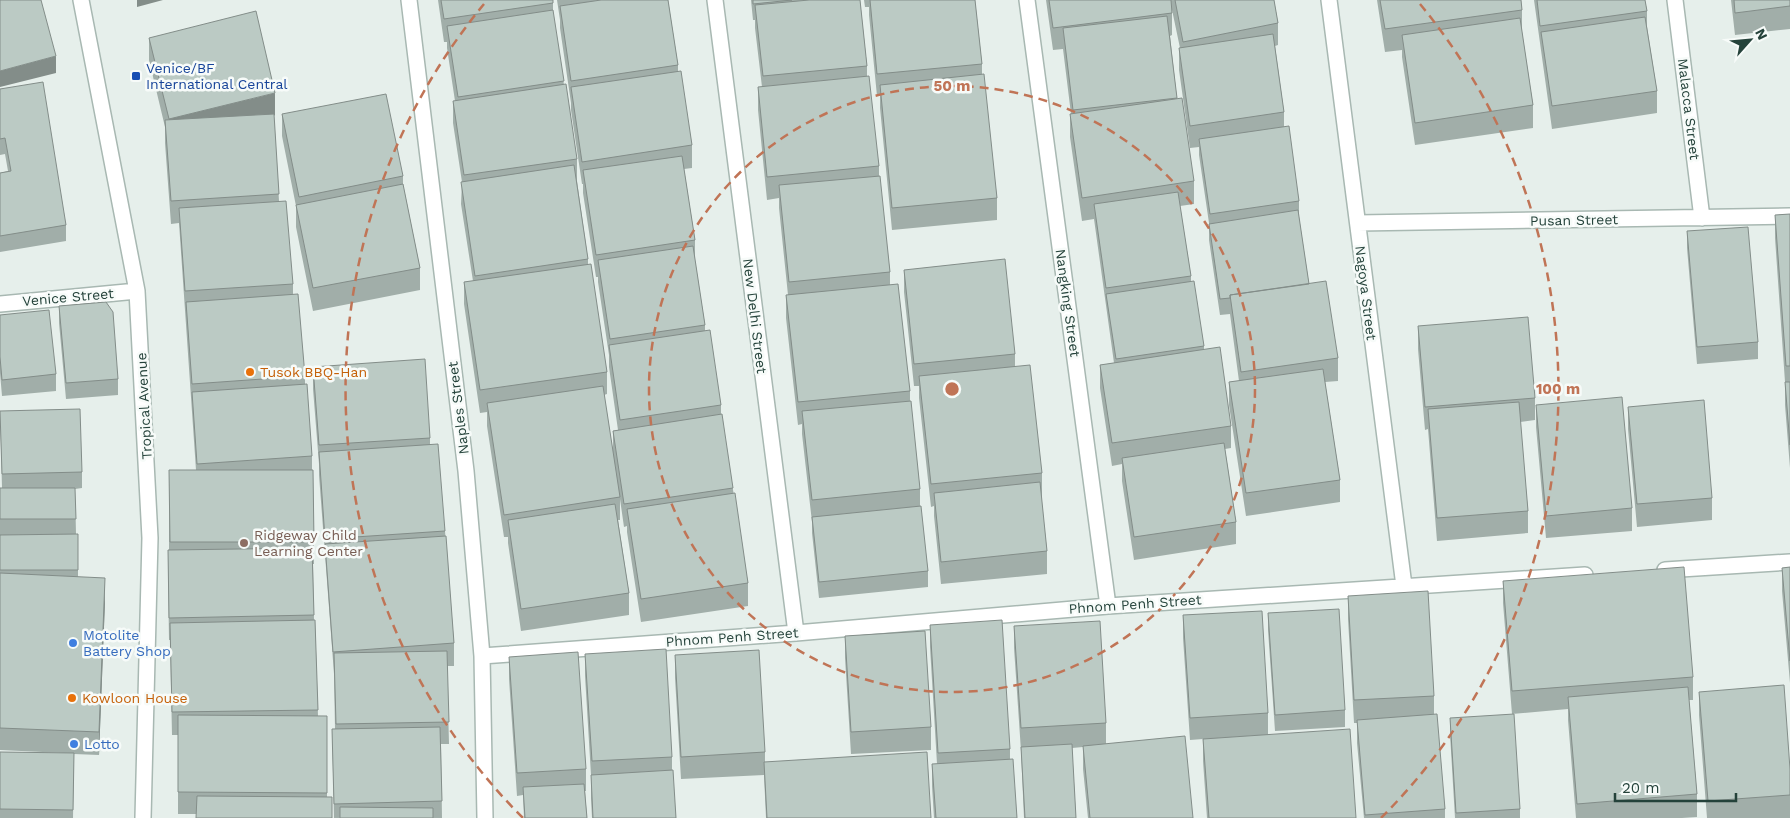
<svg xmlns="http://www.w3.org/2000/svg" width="1790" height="818" font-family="'Work Sans',sans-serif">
	<rect width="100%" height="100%" fill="#e6efeb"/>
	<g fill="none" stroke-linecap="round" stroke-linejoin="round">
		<g stroke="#a8b8b2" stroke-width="18">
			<path id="minor" d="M81,0l56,291 13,247 -7,280
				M409,0l57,471 16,185 3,162
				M715,0l81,633
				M1027,0l81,606
				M1329,0l75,586
				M1675,0l27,218
				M1358,223l432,-7
				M0,304l137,-13
				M1665,570l125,-8
				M482,656l314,-23 312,-27 477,-31"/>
		</g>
		<use href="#minor" stroke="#fff" stroke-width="15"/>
	</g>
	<path fill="#a1aea9" d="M438,0h115v16l11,69 13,74v22l11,78v5l19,108v22l-3,1 9,57v-21l5,-1 -9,-63v-12l-11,-73v-5h-2l-13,-84v-9h-1l-11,-74v-7l-11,-75v-8l-3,-20h111l10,65v7l14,73v23l-8,1 11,71v20l10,65v6l16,74v10l27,168v23l-107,16 -14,-90v-6l-3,1 -4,-28v21h-2l11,73v22l-108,16 -13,-88v-6h-4l-17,-111v-14l-7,1 -16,-109v-22l9,-1 -12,-77 1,-22 -9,-59v-22h2l-8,-53v-6h-3z
		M751,0h109l7,66v11l12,89v10l11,96v13l20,106v10l10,88v17l8,65v16l-109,11 -7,-65v-11l-10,-88v-10l-4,1 -12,-107v-23h2l-9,-87v-10l-12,2 -9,-90v-23h4l-7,-59v-8h-2z
		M864,0h111l7,64v11l15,123v22l-105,10 -12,-122v-12h-3l-8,-81v-8h-4z
		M1046,0h228l4,23v22l-3,1 9,66v15l15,74v16l10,67 29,74v23l-13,1 15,98v22l-94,14 -17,-111v-23l10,-1 -9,-67 -10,1 -11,-75v-17l-10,-68v-8l-9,1 -11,-78v-22h1l-9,-43 1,8v22l-2,1 7,63 17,82v23l-14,2 11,70v5l13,65v4l27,76v22l-6,1 11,73v22l-102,16 -12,-79v-17l-10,2 -12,-78v-23l14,-2 -20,-144 -12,2 -12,-84v-23h1l-8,-65 -10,1z
		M1377,0h144l1,10v22l11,73v23l-118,17 -13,-88v-7l-17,2z
		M1534,0h111l2,11v16l10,64v22l-105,16z
		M1731,0h59v29l-55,6z
		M149,38l126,77 -1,1 5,85 14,83v10l12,82v8l7,72v14h1l1,94h-1l1,56h1l3,96h9v81l-131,17h-18v-79h-6l-2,-95h-1l-1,-67v-23h1v-80h27l-17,-247 -8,1 -6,-81v-16l-16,-67z
		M0,89l66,136v16l-66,11v-79l8,-2 -3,-17 -5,1z
		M282,114l121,62v8l17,84v22l-107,21 -17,-84v-21l-14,-70z
		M1790,214v254l-5,-63v-23l-10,-144v-23z
		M1687,231l71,111v17l-61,5 -10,-116z
		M904,270l111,84v12l27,107v23h-1l6,55v23l-106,10 -7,-68v-10l-3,1 -12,-109v-12h-5l-10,-94z
		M59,306l59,73v16l-52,4 -7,-76z
		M0,315l56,59v17l-54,5 -2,-23z
		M1418,326l117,72v22l-15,2 8,89v22l-91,8 -9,-112 -3,1 -7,-81z
		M313,367l117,71v7l15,86 9,112v23h-7l2,78h-8l1,74h-108l-2,-89h3l-1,-55 -15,-199v-11l-6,-75z
		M1536,405l96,103v23l-86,7 -10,-111z
		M1628,407l84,91v22l-75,7 -9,-98z
		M0,411l82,61v16l-7,1 1,45h2v43l27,24 -6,154 -25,-1 -1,64h-73v-66l64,1 -64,-3v-262h2z
		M1790,567v116l-8,-92v-23z
		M1503,581l190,96v23h-4l8,94v23l-15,1h-106l-8,-98v-11l-56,5 -9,-111z
		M1348,596l86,100v18l11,95v9h-81l-7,-75v-20h-3l-6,-104z
		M1268,613l77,97v17l-70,4 -7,-101z
		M1183,615l85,98v21l88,84h-149l-4,-57v-22l-13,1 -7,-102z
		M930,625l80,124v10l7,59h-83l-2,-32v-22h5l-7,-117z
		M1014,626l92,97v21l87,74h-105l-5,-49v-22l-11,1 4,70h-52l-3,-67 -7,-103z
		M845,636l86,91v23l-80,4 -6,-96z
		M585,654l87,103v14l4,47h-84l-1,-20v-23l-6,-99z
		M675,655l90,97v10l166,56h-165l-2,-43 -83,4 -6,-101z
		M509,657l77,112v22h-1l2,27h-63l-1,-23 -6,1 -8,-117z
		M1699,692l91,77v49h-83l-8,-103z
		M1450,718l70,91v9h-65l-5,-84z"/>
	<path fill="#838d89" d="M137,0h26l-26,7z
		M56,56v17l-56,14v-16z
		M275,93v22l-106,26v-22z
		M105,578v23l-6,154v-23z"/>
	<path fill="#bbcac4" stroke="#838d89" d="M0,0h41l15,56 -56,15z
		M441,0h112v3l-109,16z
		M601,0h67l10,65 -107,16 -11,-75z
		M753,0h39l-39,4z
		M809,0h51l7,66 -104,10 -8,-71z
		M870,0h105l7,64 -105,10z
		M1049,0h122l1,13 -119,15z
		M1175,0h99l4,23 -95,19z
		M1380,0h141l1,10 -137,19z
		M1537,0h108l2,11 -107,15z
		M1734,0h56v6l-55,7z
		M553,10l11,71 -106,16 -11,-71z
		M256,11l19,82 -106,26 -20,-81z
		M1167,16l10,82 -104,12 -10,-82z
		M1645,17l12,74 -105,15 -11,-74z
		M1520,18l13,87 -118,18 -13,-88z
		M1273,34l11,78 -94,14 -11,-78z
		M681,71l11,74 -110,17 -11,-75z
		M984,74l13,124 -105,10 -12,-123z
		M869,76l10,90 -112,11 -9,-90z
		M43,82l23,143 -66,11v-63l11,-2 -6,-33 -5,1v-50z
		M566,84l11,75 -113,16 -11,-74z
		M386,94l17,82 -104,21 -17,-83z
		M1182,98l12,83 -112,17 -12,-84z
		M274,114l5,80 -108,7 -6,-81z
		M1289,126l10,75 -89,13 -11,-75z
		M682,156l13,84 -99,15 -13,-85z
		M574,165l14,94 -113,17 -14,-94z
		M880,176l10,96 -101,10 -10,-97z
		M403,184l17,84 -107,20 -17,-83z
		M1178,192l13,84 -85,12 -12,-84z
		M286,201l7,83 -108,7 -6,-83z
		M1298,210l11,74 -79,11v3l-10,1 -11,-75z
		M1790,214v152h-4l-11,-151z
		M1748,227l10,115 -61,5 -10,-116z
		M693,246l12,79 -95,14 -12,-79z
		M1005,259l10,95 -101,10 -10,-94z
		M591,264l16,108 -127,18 -16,-108z
		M1194,281l10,65 -88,13 -10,-65z
		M1326,281l12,77 -97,14 -11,-77z
		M898,284l12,107 -112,11 -12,-107z
		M298,294l7,82 -113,8 -6,-82z
		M106,302l7,10 5,67 -52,4 -7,-77z
		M49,310l7,64 -54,6 -2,-23v-42z
		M1528,317l7,81 -110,9 -7,-81z
		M710,330l11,75 -101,15 -11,-75z
		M1220,347l11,79 -119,17 -12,-78z
		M425,359l5,79 -111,7 -6,-78z
		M1030,365l12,108 -111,11 -12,-108z
		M1323,369l17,111 -94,13 -17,-111z
		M1785,382h5v63z
		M307,384l5,72 -115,8 -5,-72z
		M603,386l17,111 -116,18 -17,-112z
		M1622,397l10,111 -86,8 -10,-111z
		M1704,400l8,98 -75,6 -9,-97z
		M911,401l9,88 -108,11 -10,-89z
		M1519,402l9,109 -91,7 -9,-109z
		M80,409l2,63 -80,2 -2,-63z
		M722,414l11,74 -109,16 -11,-73z
		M1224,443l12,79 -102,15 -12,-79z
		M438,444l7,87 -120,8 -6,-87z
		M169,470h144l1,72h-144z
		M1040,482l7,69 -106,11 -7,-69z
		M0,488h75l1,31h-76z
		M735,493l13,90 -107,16 -14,-90z
		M615,504l14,89 -108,16 -13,-89z
		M921,506l7,65 -109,11 -7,-65z
		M78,534v36h-78v-35z
		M446,536l8,107 -121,9 -8,-108z
		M312,548l2,67 -145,3 -1,-68z
		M1684,567l9,110 -181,14 -9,-110z
		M1790,567v94l-8,-93z
		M0,573l105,5 -6,154 -99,-4z
		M1428,591l6,105 -80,4 -6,-104z
		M1339,609l6,101 -70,5 -7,-102z
		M1262,611l6,102 -78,5 -7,-103z
		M315,620l3,90 -146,2 -2,-89z
		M1002,620l8,129 -72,4 -8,-128z
		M1100,621l6,102 -85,5 -7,-102z
		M925,631l6,96 -80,5 -6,-96z
		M666,649l6,108 -80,4 -7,-107z
		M759,650l6,102 -84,5 -6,-102z
		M447,651l2,71 -113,2 -2,-71z
		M578,652l8,117 -69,4 -8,-116z
		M1784,685l6,84v26l-82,6 -9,-109z
		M1688,687l9,107 -120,10 -9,-107z
		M1437,714l8,95 -80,6 -8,-95z
		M1514,714l6,95 -64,4 -6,-95z
		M178,715l149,1v77l-149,-1z
		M440,727l2,74 -108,3 -2,-75z
		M1350,729l6,89h-147l-6,-79z
		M1185,736l8,82h-103l-7,-72z
		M1072,744l4,74h-51l-4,-71z
		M0,752l74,1 -1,57 -73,-1z
		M927,752l4,66h-164l-3,-56z
		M1013,759l4,59h-81l-4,-54z
		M673,770l3,48h-83l-2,-43z
		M584,784l3,34h-62l-2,-31z
		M197,796l135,1v21h-136z
		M340,807l93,1v10h-93z"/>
	<g fill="none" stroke="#c07456" stroke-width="2.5" stroke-dasharray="9 6">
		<circle cx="952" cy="389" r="303"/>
		<path d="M523 818A606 606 0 0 1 484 4M1420 4A606 606 0 0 1 1381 818"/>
	</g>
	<rect fill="#1a4fb4" stroke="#f7fbf9" stroke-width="2" x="131" y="71" width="10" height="10" rx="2.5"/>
	<g fill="#e8710a" stroke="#f7fbf9" stroke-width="2">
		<circle cx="250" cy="372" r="5"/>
		<circle cx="72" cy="698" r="5"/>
	</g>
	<circle fill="#8d6e63" stroke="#f7fbf9" stroke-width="2" cx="244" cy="543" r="5"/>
	<g fill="#3f7fe0" stroke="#f7fbf9" stroke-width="2">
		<circle cx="73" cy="643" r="5"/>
		<circle cx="74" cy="744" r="5"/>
	</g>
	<g text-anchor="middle" stroke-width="5" stroke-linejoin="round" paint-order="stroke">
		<g font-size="14" fill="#164399" stroke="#f7fbf9" text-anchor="start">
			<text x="146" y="73">Venice/BF<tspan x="146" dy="16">International Central</tspan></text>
		</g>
		<g font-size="14" fill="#24423a" stroke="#f7fbf9">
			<text transform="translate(1689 109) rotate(83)" y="5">Malacca Street</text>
			<text transform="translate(1574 220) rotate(-1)" y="5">Pusan Street</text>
			<text transform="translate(1366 293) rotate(83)" y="5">Nagoya Street</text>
			<text transform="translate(68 297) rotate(-5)" y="5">Venice Street</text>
			<text transform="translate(1068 303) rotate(82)" y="5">Nangking Street</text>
			<text transform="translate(755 316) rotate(83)" y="5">New Delhi Street</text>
			<text transform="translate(144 406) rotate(-93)" y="5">Tropical Avenue</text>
			<text transform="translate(458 408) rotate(-97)" y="5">Naples Street</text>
			<text transform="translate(1135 604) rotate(-4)" y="5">Phnom Penh Street</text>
			<text transform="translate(732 637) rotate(-4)" y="5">Phnom Penh Street</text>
		</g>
		<g font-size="14" fill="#c56008" stroke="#f7fbf9" text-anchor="start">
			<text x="260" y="377">Tusok BBQ-Han</text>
			<text x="82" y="703">Kowloon House</text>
		</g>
		<g font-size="14" fill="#785e54" stroke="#f7fbf9" text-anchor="start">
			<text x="254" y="540">Ridgeway Child<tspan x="254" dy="16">Learning Center</tspan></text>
		</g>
		<g font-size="14" fill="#366cbe" stroke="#f7fbf9" text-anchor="start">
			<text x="83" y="640">Motolite<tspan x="83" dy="16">Battery Shop</tspan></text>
			<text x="84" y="749">Lotto</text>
		</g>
	</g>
	<circle cx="952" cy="389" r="8" fill="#c07456" stroke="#f7fbf9" stroke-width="2.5"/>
	<g font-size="15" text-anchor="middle" font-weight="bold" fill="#c07456" stroke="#f7fbf9" stroke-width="5" stroke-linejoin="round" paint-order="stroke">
		<text x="952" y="91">50 m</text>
		<text x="1558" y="394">100 m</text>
	</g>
	<g transform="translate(1750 40) rotate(63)" stroke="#f7fbf9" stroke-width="4" paint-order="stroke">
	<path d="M0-4L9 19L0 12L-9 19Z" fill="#24423a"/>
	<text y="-8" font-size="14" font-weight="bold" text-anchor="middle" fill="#24423a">N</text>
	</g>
	<path d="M1615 793v8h121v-8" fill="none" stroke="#24423a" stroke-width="2.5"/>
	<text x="1622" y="793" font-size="15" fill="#24423a" stroke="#f7fbf9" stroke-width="4" paint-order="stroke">20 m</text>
</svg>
